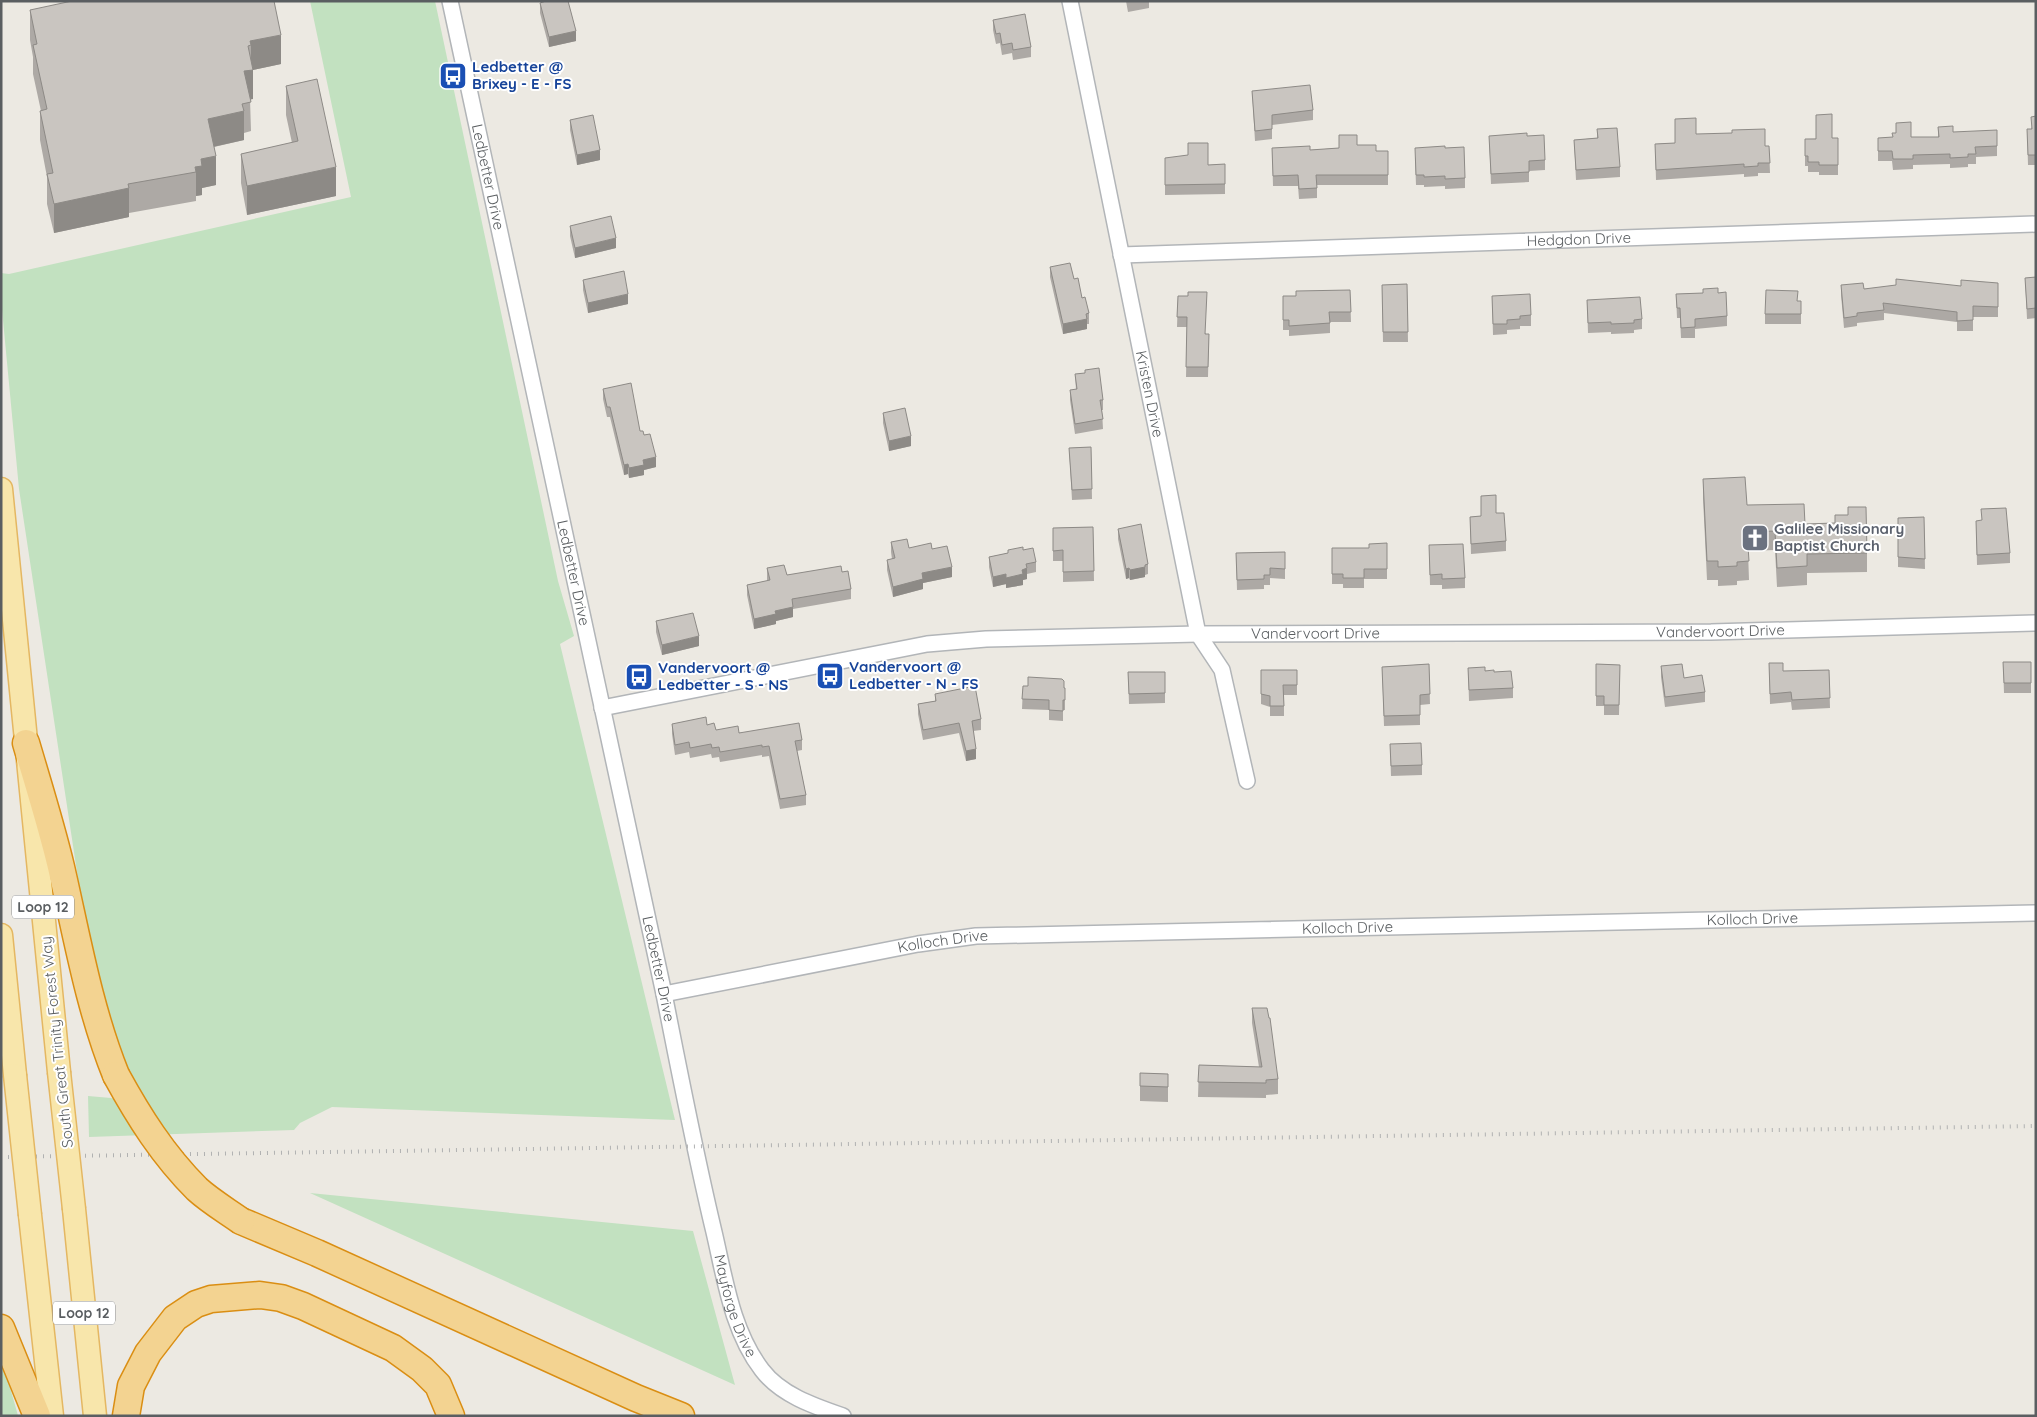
<svg xmlns="http://www.w3.org/2000/svg" width="2037" height="1417" font-family="Quicksand,sans-serif">
	<rect width="100%" height="100%" fill="#ece9e2"/>
	<path fill="#c2e1c0" d="M310,1h125l123,580 16,55 -14,8 115,476 -343,-13 -32,16 -6,7 -205,7 -1,-41 23,2 35,9 -11,-14 -25,-73 -23,-82 -68,-449 -18,-190v-26l8,1 342,-77z
		M310,1193l383,38 42,154z
		M1,1356l16,56 1,4h-17z"/>
	<g fill="none" stroke-linecap="round" stroke-linejoin="round">
		<g stroke="#b2b5b8" stroke-width="18">
			<g id="street">
				<path id="s1" d="M450,1l214,993c16,80 31,159 50,238 11,47 18,99 48,138 19,25 52,36 81,46"/>
				<path id="s2" d="M1070,1l128,633 24,36 25,111"/>
				<path id="s3" d="M1121,255l915,-31"/>
				<path id="s4" d="M602,708l325,-64 59,-5 212,-5 513,-2 325,-9"/>
				<path id="s5" d="M664,994l254,-50 58,-8 1060,-23"/>
			</g>
		</g>
		<g stroke="#e4b762" stroke-width="25">
			<path id="primary" d="M1,489l58,583
				M1,935l14,140
				M74,1209l21,207
				M30,1215l22,201"/>
		</g>
		<g stroke="#da8e13" stroke-width="29">
			<path id="highway" d="M26,743c12,41 25,82 35,124 16,70 28,141 55,208
				M241,1221l76,32 319,145 45,18
				M1,1328l36,88
				M126,1416l5,-30 17,-33 27,-35 21,-14 15,-5 49,-4 21,3 22,8 90,42 29,21 16,16 13,31"/>
		</g>
		<use href="#street" stroke="#fff" stroke-width="15"/>
		<use href="#primary" stroke="#f8e6ab" stroke-width="22"/>
		<use href="#highway" stroke="#f3d391" stroke-width="26"/>
		<path stroke="#b0b1b1" stroke-width="4" stroke-dasharray="1 6" stroke-linecap="butt" d="M1,1157l2035,-31"/>
		<g stroke="#e4b762" stroke-width="25" stroke-linecap="butt">
			<path id="primary-bridge" d="M59,1072l15,137
				M15,1075l15,140"/>
		</g>
		<g stroke="#da8e13" stroke-width="29" stroke-linecap="butt">
			<path id="highway-bridge" d="M116,1075c23,42 47,80 81,114 13,12 30,22 44,32"/>
		</g>
		<use href="#primary-bridge" stroke="#f8e6ab" stroke-width="22"/>
		<use href="#highway-bridge" stroke="#f3d391" stroke-width="26"/>
	</g>
	<path fill="#ada9a5" d="M274,1l7,63 -28,6v29h-3l1,32 -7,2v7l-30,7 2,38 -14,3v7l-6,1v5l-67,12v4l-75,16 -7,-29v-27l-7,-37v-29h1l-8,-37v-17l-3,-17v-30z
		M1126,1h23v7l-21,4z
		M540,3l36,38 -27,6 -9,-34z
		M993,20l38,27v10l-18,3 -1,-7 -10,2 -2,-12 -4,1 -3,-14z
		M286,86l50,110 -89,19 -6,-32v-29l51,-11 -6,-28z
		M1252,91l61,19v10l-41,5v14l-17,2z
		M2036,116v49h-8l-1,-36h4z
		M570,120l30,40 -23,5 -7,-35z
		M1938,127l59,19v10l-21,1v7h-8v3l-18,1v-4l-37,1v4l-20,1 -1,-9h-14v-23l60,-1z
		M1597,129l23,38v10l-44,3 -2,-40 23,-2z
		M1696,134l69,12h4l1,27h-12v3l-14,1v-3l-88,6 -1,-36 20,-1z
		M1489,136h38l18,24v10l-16,1v11l-38,2z
		M1838,138v37h-19v-3h-11v-6h-3v-27z
		M1357,145l19,6h12v34h-71v13l-18,1 -1,-13h-25l-1,-38 38,2 29,-2z
		M1445,148l20,30v10l-20,1v-3l-21,1v-2h-8l-1,-27z
		M1165,158l43,7 17,-1v30l-60,1z
		M570,226l46,22 -41,10 -5,-22z
		M1050,267l24,12 15,34v11h-2v5l-24,5 -13,-57z
		M2036,277v41l-9,1 -2,-41z
		M583,280l45,24 -40,9 -5,-23z
		M1998,283v34h-25v14h-16v-9l-73,-9v7l-27,3v3l-13,2 -3,-33v-10l23,4 97,-3z
		M1407,284l1,58h-25l-1,-57z
		M1350,290l1,32h-21v11l-41,3v-6h-6v-34h13z
		M1718,293l9,23v10l-32,3v9h-14l-1,-20h-3l-1,-24z
		M1178,296l28,38h3l-1,43h-22l1,-50h-10z
		M1492,296l39,19v11h-11v3l-13,1v4l-14,1z
		M1587,300l55,19v10l-8,1v3l-23,1v-2l-23,1z
		M1798,301h3v23h-36v-10z
		M1075,374l28,26v10h-1l1,19 -28,5 -5,-34v-10h6z
		M603,389l37,42 16,36 -12,3v5l-15,3 -1,-4 -4,1 -14,-58h-3l-4,-18z
		M883,413l28,33 -22,5 -6,-28z
		M1091,447l1,52 -20,1 -3,-52z
		M1703,479l44,26 58,19 62,29v19l-60,1v12l-30,2 -2,-37 -27,1 1,29 -12,1v4l-19,1v-6h-11l-4,-82z
		M1496,513l10,28v10l-35,3 -1,-37 11,-1z
		M1924,517l1,52 -27,-2v-49z
		M1976,521l34,32v10l-33,2z
		M1093,527l1,54 -31,1v-21h-10v-33z
		M1118,529l30,35v10l-3,1v2l-15,3 -1,-2 -3,1 -8,-40z
		M891,542l18,6 23,1 20,28 -29,6v6l-30,8 -6,-27v-10l5,-1 -1,-7z
		M1387,543v36h-23v9h-21v-4h-11v-36h37z
		M1429,545l36,33v10l-23,1v-4h-12z
		M1023,550l13,12v10l-9,2v5l-4,1v5l-17,3v-4l-13,3 -4,-20v-10z
		M1285,552v27l-15,-1v7h-6v4l-27,1 -1,-37z
		M767,568l20,7 55,-3 9,17v10l-58,10v8l-17,4v3l-22,5 -7,-34v-10l20,-4z
		M656,621l43,25 -37,9 -6,-23z
		M2003,662h28v31h-27z
		M1769,663l14,8 46,-1 1,38 -38,2 -1,-8 -21,2z
		M1429,664l1,40 -10,1v20l-36,1 -2,-59z
		M1596,664l24,1 -1,50h-15v-9h-8z
		M1661,666l23,12 21,14v10l-40,5 -4,-30z
		M1468,668l26,4 19,16v10l-44,3z
		M1261,670h36v25h-13v21h-14v-9l-9,-3z
		M1128,672h37v31l-36,1z
		M1023,686l42,2v22h-2v11l-14,-1v-10l-27,-1z
		M935,694l46,25v11l-8,1 3,28 -10,2 -7,-28 -36,7 -5,-26v-10l17,-3z
		M672,724l35,1 9,5 86,10v10l-5,1 9,44v10l-26,4 -11,-53 -7,1v-2l-42,7 -1,-5 -7,1 -1,-4 -21,4 -1,-6 -14,3 -3,-21z
		M1390,744l32,21v10l-31,1z
		M1252,1008l26,71v15l-12,1v3l-68,-1 1,-32 60,2 -7,-44z
		M1140,1073l28,1v28l-28,-1z"/>
	<path fill="#8d8a86" d="M576,31v10l-27,6v-10z
		M281,35v29l-28,6v29l-9,2v-30l7,-1v-25l-1,-4z
		M244,111v29l-36,8v-29z
		M600,150v10l-23,5v-10z
		M216,156v29l-14,3v7l-6,1v-24l-1,-5 6,-8z
		M336,167v29l-89,19v-29z
		M129,188v29l-75,16v-29z
		M616,238v10l-41,10v-10z
		M628,294v10l-40,9v-10z
		M1087,319v10l-24,5v-10z
		M911,436v10l-22,5v-10z
		M656,457v10l-12,3v5l-15,3v-10l14,-8z
		M628,464v10l-4,1v-10z
		M952,567v10l-29,6v6l-30,8v-10l29,-14z
		M1145,567v10l-15,3v-10z
		M1027,568v11l-4,1v5l-17,3v-10l16,-8z
		M1129,568v10l-3,1v-10z
		M1006,574v10l-13,3v-10z
		M793,607v10l-17,4v3l-22,5v-10l21,-8z
		M699,636v10l-37,9v-10z
		M976,749v10l-10,2v-10z"/>
	<path fill="#c9c5c0" stroke="#8d8a86" d="M72,1h202l7,34 -31,6 1,4 -3,1 5,24 -9,1 7,31 -9,2 2,7 -36,8 8,37 -15,3 1,7 -7,1 1,5 -68,12 1,4 -75,16 -7,-30 6,-1 -13,-62 7,-2 -14,-64 4,-1 -7,-34z
		M546,1h22l8,30 -27,6 -9,-34z
		M1025,14l6,33 -18,3 -1,-7 -10,2 -2,-12 -4,1 -3,-14z
		M317,79l19,88 -89,19 -6,-32 57,-13 -12,-55z
		M1310,85l3,25 -41,5v14l-17,2 -3,-40z
		M1832,114v24h6v27h-19v-3h-11v-6h-3v-17h11v-24z
		M593,115l7,35 -23,5 -7,-35z
		M2036,116v39h-8l-1,-26h5l-1,-12z
		M1696,118v16l36,-1v-3l33,-1v17h4l1,17h-12v3l-14,1v-3l-88,6 -1,-26 20,-1v-24z
		M1911,122v15h28l-1,-10 15,-1v6l44,-2v16l-22,1 1,7h-8v3l-18,1v-4l-37,1v4h-20l-1,-8h-14v-13l15,-1 -1,-4h4v-10z
		M1617,128l3,39 -44,3 -2,-30 24,-2 -1,-9z
		M1527,133v3l17,-1 1,25 -16,1v11l-38,2 -2,-38z
		M1339,135h18v10h19v6h12v24h-72l1,13 -18,1 -1,-14 -25,1 -1,-28 38,-2v4l29,-2z
		M1188,143h20v22l17,-1v20l-60,1v-27l23,-3z
		M1445,146v2l19,-1 1,31 -20,1v-3l-21,1v-2h-8l-1,-27z
		M611,216l5,22 -41,10 -5,-22z
		M1070,263l4,16 4,-1 4,20 3,-1 4,16 -3,1 1,5 -24,5 -13,-57z
		M624,271l4,23 -40,9 -5,-23z
		M2036,277v31l-9,1 -2,-31z
		M1896,279l65,7v-6l37,3v24l-25,-1v14l-16,1v-9l-74,-9 1,7 -27,3v3l-13,2 -3,-33 22,-2 1,6 32,-4z
		M1407,284l1,48h-25l-1,-47z
		M1718,288v5l8,-1 1,24 -32,3v8l-14,1 -1,-20h-3l-1,-14 27,-1v-4z
		M1350,290l1,22h-22l1,11 -41,3v-6h-6v-24h13v-5z
		M1766,290l32,1 -1,10h4v13h-36z
		M1188,292h19l-2,42h4l-1,33h-22l1,-50h-10l1,-21h10z
		M1530,294l1,21 -11,1v3l-13,1v4h-14l-1,-28z
		M1640,297l2,22 -8,1v3l-23,1v-2l-23,1 -1,-23z
		M1099,368l4,32h-3l3,19 -28,5 -5,-34 7,-1 -2,-15 10,-1v-3z
		M631,383l9,48h3l1,4 6,-1 6,23 -13,3 1,5 -15,3 -1,-4 -4,1 -14,-58h-3l-4,-18z
		M905,408l6,28 -22,5 -6,-28z
		M1091,447l1,42 -20,1 -3,-42z
		M1745,477l2,28 57,-1 1,20 30,-1v-8h13v-8h18l1,46 -60,1v12l-30,2 -2,-37 -28,1 2,29 -12,1v4l-19,1v-6h-11l-4,-82z
		M1496,495v18h8l2,28 -35,3 -1,-27 11,-1v-20z
		M2006,508l4,45 -33,2 -1,-34 6,-1 -1,-11z
		M1924,517l1,42 -27,-2v-39z
		M1141,524l7,40 -3,1v2l-15,3 -1,-2 -3,1 -8,-40z
		M1093,527l1,44 -31,1v-22l-10,1v-23z
		M907,539l2,9 22,-5 1,6 15,-3 5,21 -30,6 1,6 -30,8 -6,-27 8,-2 -4,-16z
		M1387,543v26h-23v9h-21v-4h-11v-26h37v-4z
		M1463,544l2,34 -23,1v-5l-12,1 -1,-30z
		M1023,547v3l10,-2 3,14 -10,2 1,4 -5,2 1,4 -17,4v-4l-13,3 -4,-20 19,-4v-3z
		M1285,552v17l-15,-1v7h-6v4l-27,1 -1,-27z
		M784,565l3,10 54,-9 1,6 6,-1 3,18 -59,10 1,8 -18,4 1,3 -22,5 -7,-34 23,-5 -3,-12z
		M693,613l6,23 -37,9 -6,-24z
		M2003,662h28v21h-27z
		M1769,663h14v8l46,-1 1,28 -38,2 -1,-8 -21,2z
		M1429,664l1,30 -10,1v20l-36,1 -2,-49z
		M1596,664l24,1 -1,40h-15v-9h-8z
		M1682,664l2,14 18,-3 3,17 -40,5 -4,-31z
		M1485,667v4l9,-1v2l17,-1 2,17 -44,2 -1,-22z
		M1261,670h36v15h-14l1,21h-14v-10l-9,-2z
		M1128,672h37v21l-36,1z
		M1028,677l34,2 2,2v7h1v12h-2v11l-14,-1v-10l-27,-1 1,-13h5z
		M975,686l6,33 -9,2 4,28 -10,2 -7,-28 -36,7 -5,-26 18,-3 -1,-7z
		M706,717l1,8 7,-2 2,7 22,-4 1,7 60,-10 3,17 -7,1 11,54 -26,4 -11,-53 -7,1v-2l-42,7 -1,-5 -7,1 -1,-4 -21,4 -1,-6 -14,3 -3,-21z
		M1421,743l1,22 -31,1 -1,-22z
		M1252,1008h15l2,10h1l8,61 -12,1v3l-68,-1 1,-17 63,2z
		M1140,1073l28,1v13l-28,-1z"/>
	<defs>
		<g id="bus-square" transform="scale(1.4375)"><rect x="-9" y="-9" width="18" height="18" rx="4" fill="#1a4fb4" stroke="#fff"/><path d="M-5-6H5V4H4V6H2V4H-2V6H-4V4H-5ZM-3.5-4V0h7V-4ZM-3.5 1.2v1.5H-2V1.2ZM2 1.2v1.5H3.5V1.2Z" fill="#fff"/></g>
		<g id="church-square" transform="scale(1.4375)"><rect x="-9" y="-9" width="18" height="18" rx="4" fill="#6b7280" stroke="#fff"/><path d="M-1.2-6h2.4v3.5h3.3v2.4h-3.3V6h-2.4V-.1h-3.3v-2.4h3.3Z" fill="#fff"/></g>
	</defs>
	<g fill-rule="evenodd">
		<use href="#bus-square" x="453" y="76"/>
		<use href="#church-square" x="1755" y="538"/>
		<use href="#bus-square" x="830" y="676"/>
		<use href="#bus-square" x="639" y="677"/>
	</g>
	<g text-anchor="middle" stroke-width="4" stroke-linejoin="round" paint-order="stroke">
		<g fill="#fff" stroke="#8c8e90" stroke-width="1">
			<rect x="12" y="895.5" width="62" height="23" rx="4"/>
			<rect x="53" y="1301.5" width="62" height="23" rx="4"/>
		</g>
		<g font-size="14" font-weight="bold" fill="#5a5e61">
			<text x="43" y="912">Loop 12</text>
			<text x="84" y="1318">Loop 12</text>
		</g>
		<g font-size="15" font-weight="bold" fill="#164399" stroke="#fff" text-anchor="start">
			<text x="472" y="72">Ledbetter @<tspan x="472" dy="17">Brixey - E - FS</tspan></text>
			<text x="849" y="672">Vandervoort @<tspan x="849" dy="17">Ledbetter - N - FS</tspan></text>
			<text x="658" y="673">Vandervoort @<tspan x="658" dy="17">Ledbetter - S - NS</tspan></text>
		</g>
		<g font-size="15" fill="#5a5e61" stroke="#fff">
			<text dy="5" stroke="none"><textPath href="#s1" startOffset="180">Ledbetter Drive</textPath></text>
			<text dy="5" stroke="none"><textPath href="#s3" startOffset="458">Hedgdon Drive</textPath></text>
			<text dy="5" stroke="none"><textPath href="#s2" startOffset="401">Kristen Drive</textPath></text>
			<text dy="5" stroke="none"><textPath href="#s1" startOffset="585">Ledbetter Drive</textPath></text>
			<text dy="5" stroke="none"><textPath href="#s4" startOffset="1125">Vandervoort Drive</textPath></text>
			<text dy="5" stroke="none"><textPath href="#s4" startOffset="720">Vandervoort Drive</textPath></text>
			<text dy="5" stroke="none"><textPath href="#s5" startOffset="1094">Kolloch Drive</textPath></text>
			<text dy="5" stroke="none"><textPath href="#s5" startOffset="689">Kolloch Drive</textPath></text>
			<text dy="5" stroke="none"><textPath href="#s5" startOffset="284">Kolloch Drive</textPath></text>
			<text dy="5" stroke="none"><textPath href="#s1" startOffset="990">Ledbetter Drive</textPath></text>
			<text transform="translate(57 1042) rotate(-96)" y="5">South Great Trinity Forest Way</text>
			<text dy="5" stroke="none"><textPath href="#s1" startOffset="1336">Mayforge Drive</textPath></text>
		</g>
		<g font-size="15" font-weight="bold" fill="#5b616d" stroke="#fff" text-anchor="start">
			<text x="1774" y="534">Galilee Missionary<tspan x="1774" dy="17">Baptist Church</tspan></text>
		</g>
	</g>
	<rect width="2037" height="1417" fill="none" stroke="#5a5e61" stroke-width="5"/>
</svg>
